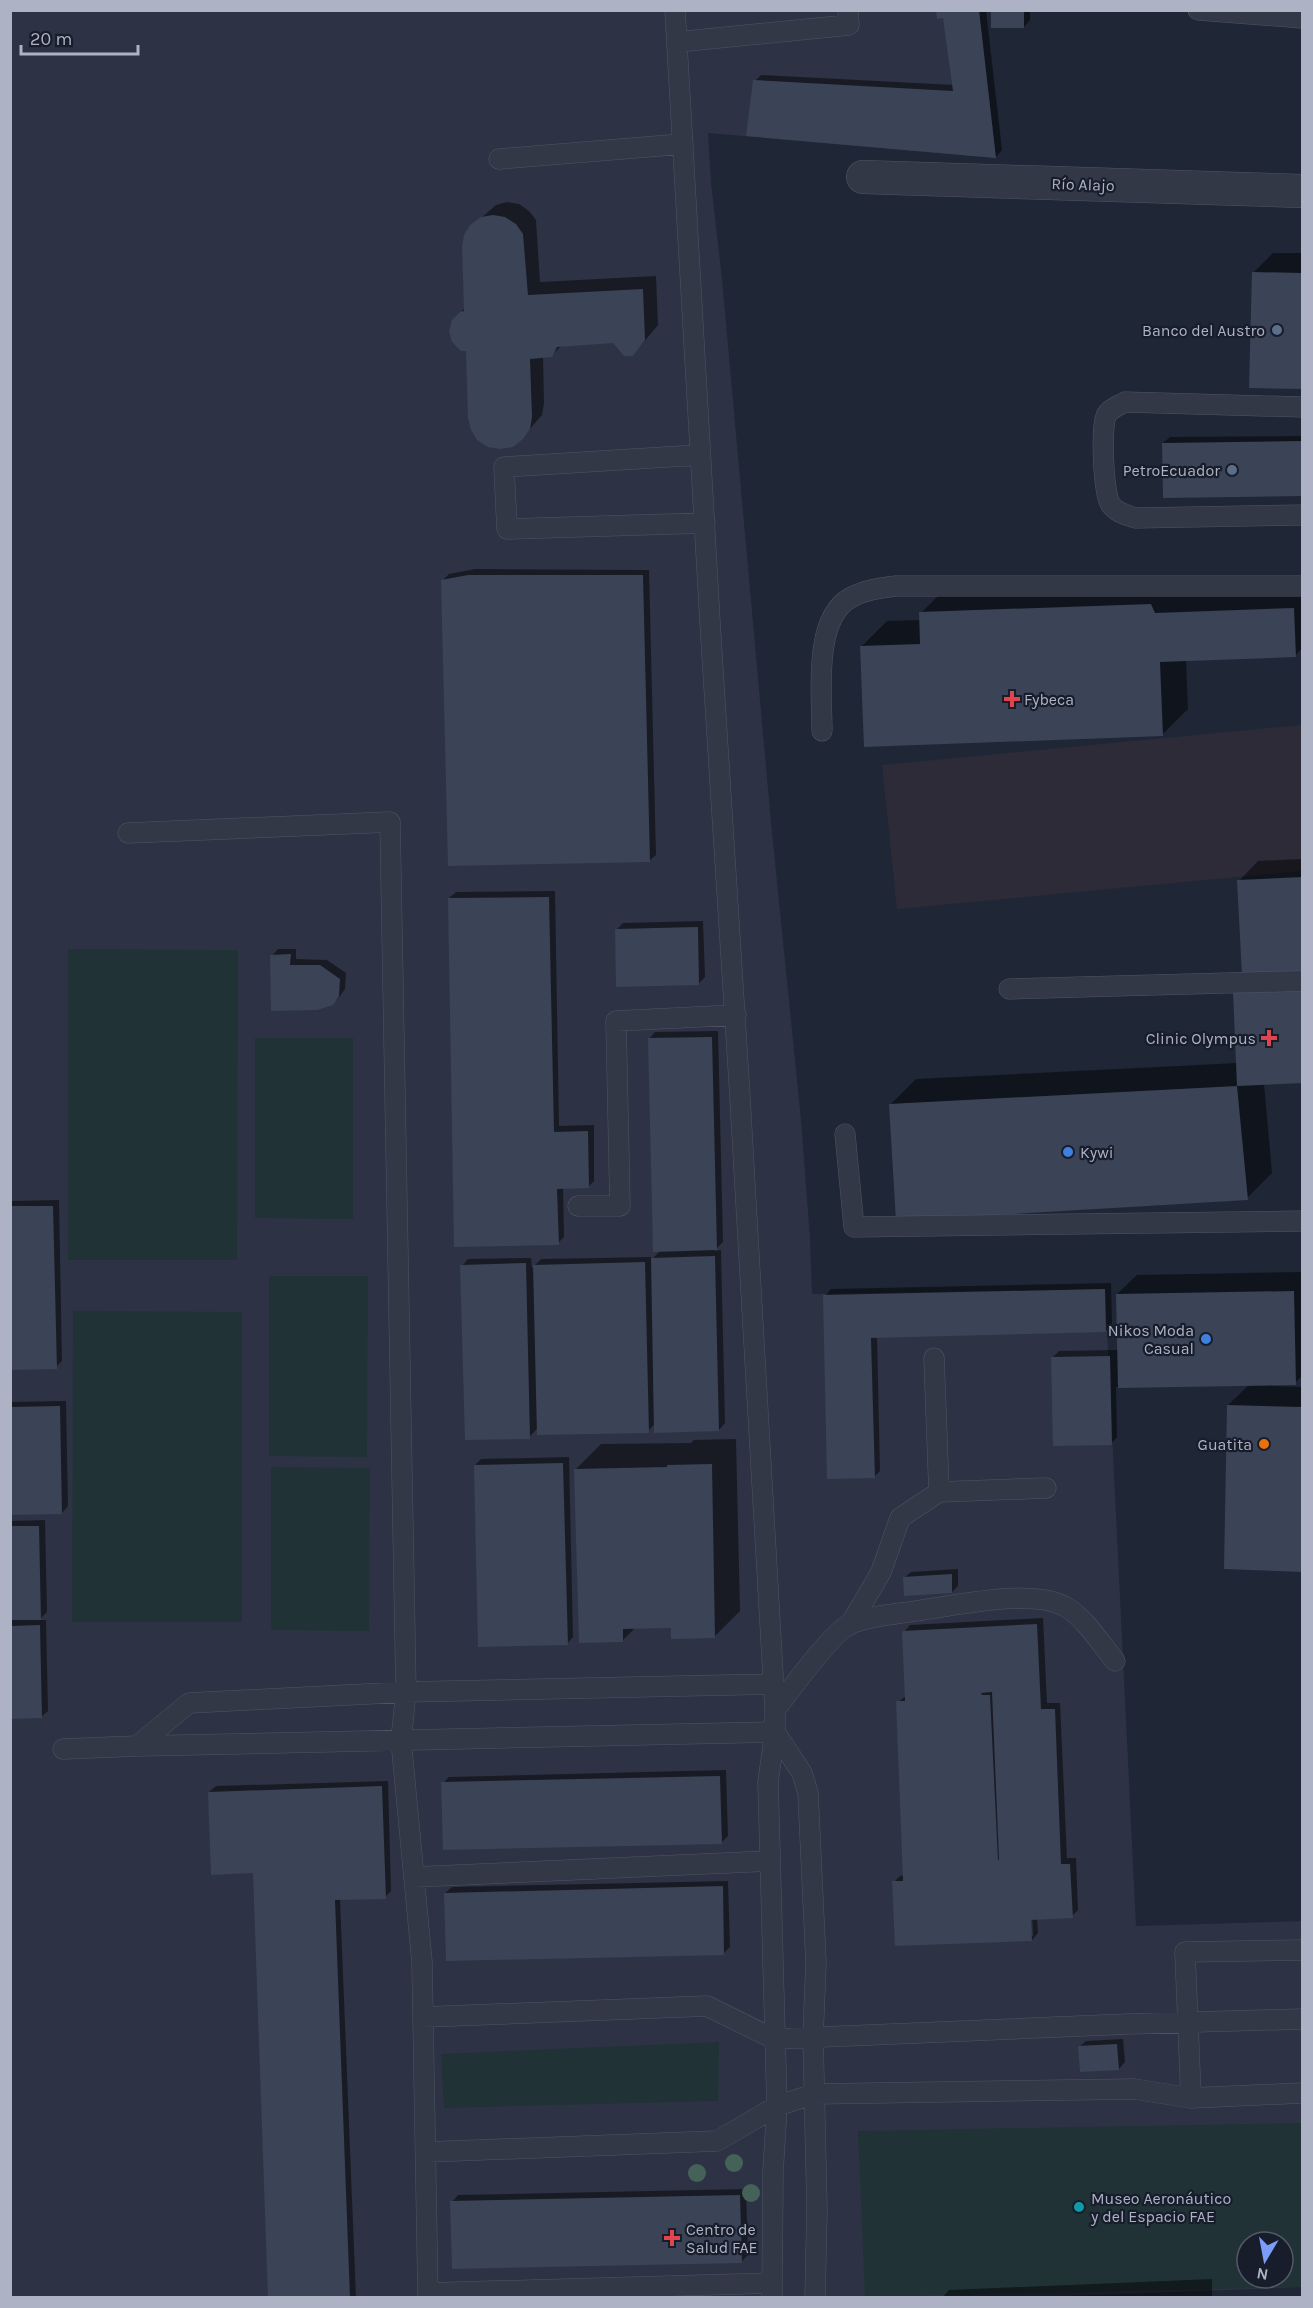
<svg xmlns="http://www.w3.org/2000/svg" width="1313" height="2308" font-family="Karla,sans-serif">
	<rect width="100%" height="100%" fill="#1f2636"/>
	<path fill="#2e2b38" d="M1302,725v146l-405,38 -15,-144z"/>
	<path fill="#2d3344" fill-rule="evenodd" d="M11,11h968l17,147 -288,-25 3,50 11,96 49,543 30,298 9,118 2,56 293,-5 31,637 166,-5v366l-285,11h-1006zM1247,2242h36v36h-36z"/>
	<path fill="#213237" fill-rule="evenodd" d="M68,949l170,1 -1,310h-169z
		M255,1038h98v181l-98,-1z
		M269,1276h99l-1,181 -98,-1z
		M73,1311l169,1v310h-170z
		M271,1467l99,1 -1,163 -98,-1z
		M719,2042l-1,59 -274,7 -3,-54z
		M1302,2123v164l-437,10 -7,-166zM1247,2242h36v36h-36z"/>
	<path fill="#0007" fill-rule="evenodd" d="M938,10h48l16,140 -6,7 -241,-76 6,-6 193,10 -10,-68z
		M992,10h38v10l-6,7z
		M507,202l12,2 10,7 7,9 4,62 116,-6 2,49 -25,30 -19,-13 -52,3 -10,10 -9,1 1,47 -2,12 -20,23 -55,-88 -14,-29 12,-13 7,-82 24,-21z
		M1273,253h29v135l-51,-2 3,-114z
		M1302,436v59l-138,2 -1,-54 7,-6z
		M475,569l174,1 7,285 -7,6 -207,-280 7,-7z
		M1302,584v64l-7,8 -109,4 2,49 -25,25 -302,-87 26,-26 34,-1v-7l25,-25z
		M1302,859v223l-38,2 8,89 -25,25 -356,-94 25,-25 322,-16 16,-91 -15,-91 19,-20z
		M555,891l4,235 35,-1v56l-6,6h-25l1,50 -6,6 -109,-345 7,-6z
		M703,921l2,56 -6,6 -82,-54 6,-6z
		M278,949h18v10l31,1 19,13 -1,16 -5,7 -7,7 -61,-47z
		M718,1031l5,211 -9,9 7,-1 4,173 -6,7 -64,-6 -7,7 -110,-3 -9,9 -67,-171 6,-7 63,-1 1,10 9,-9 110,-2v3l10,-10 -12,-211 6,-7z
		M59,1200l3,161 -6,6 -46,1v-167z
		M1302,1272v104l-7,7 -22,1v2l29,1v183l-77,-2 3,-163 22,-21 -134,3 1,50 -6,7 -58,-87 6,-6 59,-1 -1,-56 20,-19z
		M1111,1283l1,41 -6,7 -229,5 3,135 -6,6 -49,-181 6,-7z
		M66,1401l2,105 -6,7 -52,1v-112z
		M736,1439l4,172 -25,25 -43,-10 -36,1 -13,13 -47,-171 25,-25 90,-1 3,-3z
		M569,1457l4,180 -6,7 -92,-179 6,-6z
		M45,1520l2,92 -8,8h7l2,91 -7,6 -31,1v-197z
		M958,1569v17l-6,6 -48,-14 7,-6z
		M1043,1618l4,85h13l7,155h9l2,52 -6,6 -35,2 1,15 -6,7 -138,-58 6,-6 4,-1 -6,-173 8,-6 -2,-64 6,-7zM1029,1912h3l1,24h-3z
		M726,1770l2,66 -7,7 -278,-60 6,-6z
		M388,1781l3,110 -6,6 -45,2 16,399h-86l-16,-426 -45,-80 7,-6z
		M728,1881l2,66 -6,6 -279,-60 7,-6z
		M1123,2039l2,23 -6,7 -40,-22 7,-6z
		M746,2189l2,66 -6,6 -290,-59 6,-7z
		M1212,2279v19h-270l7,-8z"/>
	<path fill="#3b4357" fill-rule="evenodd" d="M936,10h43l17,148 -250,-22 7,-56 200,11 -10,-73 -6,1z
		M991,10h33v18h-33z
		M493,215l12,2 11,7 7,10 5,61 115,-6 2,51 -12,16h-9l-11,-13 -56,4 -5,10 -22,2 2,58 -2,12 -7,10 -10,8 -13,2 -12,-2 -11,-7 -6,-10 -3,-12 -2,-67h-5l-9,-9 -3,-11 3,-11 8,-8 4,-1 -2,-64 2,-12 6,-10 11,-8z
		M1252,272l50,1v116l-53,-1z
		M1302,441v55l-139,2 -1,-55z
		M468,575h175l7,287 -202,4 -7,-286z
		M1151,604l4,9 139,-5 2,49 -136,5 3,74 -299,11 -4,-101 60,-2 -1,-32z
		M1302,877v94l-60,4 -5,-95z
		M549,897l5,235 34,-1 1,57 -32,1 2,56 -105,2 -6,-349z
		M698,927l1,58 -83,2 -1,-58z
		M291,954l-1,11h30l20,14 -1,17 -6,9 -16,5 -46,1 -1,-56z
		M1302,988v95l-65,3 11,114 -352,21 -7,-117 348,-18 -4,-94z
		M712,1037l5,213 -64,2 -5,-214z
		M10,1206h43l4,163 -47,1z
		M715,1256l4,175 -65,2 -3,-175z
		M645,1262l4,171 -112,2 -4,-170z
		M526,1263l4,176 -65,1 -5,-175z
		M1105,1289l1,43 -235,6 4,140 -48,1 -4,-184z
		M1294,1291l2,94 -178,3 -2,-94z
		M1110,1356l2,89 -59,1 -2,-89z
		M1227,1405l75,2v165l-78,-3z
		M60,1406l2,108 -52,1v-108z
		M563,1463l5,182 -90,2 -4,-182z
		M712,1464l3,174 -44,1v-11l-48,1v13l-44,1 -5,-174 93,-2v-2z
		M10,1526h29l2,94h-31z
		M952,1574v19l-48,3 -1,-19z
		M1037,1624l4,85h14l6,155h9l3,54 -42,2 1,21 -137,5 -3,-65h11l-7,-180h9l-3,-70zM992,1692l7,168h-1l-8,-165h-8l-1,-2z
		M40,1625l2,93 -32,1v-93z
		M720,1776l2,68 -279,6 -2,-68z
		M382,1786l4,113 -51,1 15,398h-82l-15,-425 -42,2 -3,-83z
		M723,1886l1,69 -278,6 -2,-68z
		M1117,2044l2,26 -39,2 -2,-26z
		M740,2195l2,68 -290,6 -2,-68z"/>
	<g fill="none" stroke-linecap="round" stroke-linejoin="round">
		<g stroke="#505565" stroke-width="21">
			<path id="service" d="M675,10c28,567 72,1133 100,1700v22l-7,50 9,324 -4,66 -1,126
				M1198,10l104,8
				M677,42l172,-17 -1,-15
				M499,159l184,-15
				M1302,407l-177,-5c-7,4 -16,7 -19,14 -5,13 -3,79 5,89 6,8 16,10 25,13l166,-3
				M699,455l-195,12 3,62 198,-6
				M822,731c0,-36 -9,-112 28,-133 14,-8 30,-10 46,-12h406
				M128,833l262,-11 16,870 -5,48 21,222 6,336
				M1009,989l293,-8
				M845,1134l9,93 448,-6
				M578,1206h42l-4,-185 120,-6
				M934,1358l5,134
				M850,1625l31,-53 19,-54 39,-26 107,-4
				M775,1710c14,-18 57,-78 75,-86 21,-9 49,-10 72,-14 37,-5 111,-22 144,-3 20,12 34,36 49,54
				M775,1732l27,41 6,20 8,170 -3,74 4,172 -2,89
				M137,1746l52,-43 217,-11 368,-8
				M63,1749l74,-3 638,-14
				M414,1877l355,-16
				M423,2017l284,-11 67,33 354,-15 174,-5
				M1191,2098l-6,-146 117,-2
				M427,2152l290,-11 60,-35 37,-12 320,-5 57,9 111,-5
				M428,2293l344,-10"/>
		</g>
		<g stroke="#505565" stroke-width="34">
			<path id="minor" d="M863,177l439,14"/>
		</g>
		<use href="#service" stroke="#333847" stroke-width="20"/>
		<use href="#minor" stroke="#333847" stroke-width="33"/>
	</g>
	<g fill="#456259">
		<circle cx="734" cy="2163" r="9"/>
		<circle cx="697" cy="2173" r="9"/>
		<circle cx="751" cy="2193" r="9"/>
	</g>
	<g fill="#5c6f8a" stroke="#181d2b" stroke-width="2">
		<circle cx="1277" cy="330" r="6"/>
		<circle cx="1232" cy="470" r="6"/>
	</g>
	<g fill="#e0444e" stroke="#181d2b" stroke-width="2">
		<path d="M1009 690h6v6h6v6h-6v6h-6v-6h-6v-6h6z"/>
		<path d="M1266 1029h6v6h6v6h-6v6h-6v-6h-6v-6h6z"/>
		<path d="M669 2229h6v6h6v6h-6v6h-6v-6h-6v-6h6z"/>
	</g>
	<g fill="#3f7fe0" stroke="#181d2b" stroke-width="2">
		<circle cx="1068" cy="1152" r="6"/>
		<circle cx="1206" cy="1339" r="6"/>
	</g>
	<circle fill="#e8710a" stroke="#181d2b" stroke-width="2" cx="1264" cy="1444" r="6"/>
	<circle fill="#0f9aa8" stroke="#181d2b" stroke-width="2" cx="1079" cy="2207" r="6"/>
	<g text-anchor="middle" stroke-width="4.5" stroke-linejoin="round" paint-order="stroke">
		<g font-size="16" fill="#adb2c4" stroke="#181d2b">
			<text transform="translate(1083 184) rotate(2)" y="6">Río Alajo</text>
		</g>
		<g font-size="16" fill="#adb2c4" stroke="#181d2b" text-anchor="end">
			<text x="1265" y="336">Banco del Austro</text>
			<text x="1220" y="476">PetroEcuador</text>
			<text x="1024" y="705" text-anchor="start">Fybeca</text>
			<text x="1256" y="1044">Clinic Olympus</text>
			<text x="1080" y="1158" text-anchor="start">Kywi</text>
			<text x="1194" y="1336">Nikos Moda<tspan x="1194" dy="18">Casual</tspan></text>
			<text x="1252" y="1450">Guatita</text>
			<text x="1091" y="2204" text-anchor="start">Museo Aeronáutico<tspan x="1091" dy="18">y del Espacio FAE</tspan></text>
			<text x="686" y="2235" text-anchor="start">Centro de<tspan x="686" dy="18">Salud FAE</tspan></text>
		</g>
	</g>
	<rect width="1313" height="2308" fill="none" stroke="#adb2c4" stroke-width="24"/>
	<g transform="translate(1265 2260) rotate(190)"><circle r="28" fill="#181d2b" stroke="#545968" stroke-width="1.5"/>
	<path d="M0-4.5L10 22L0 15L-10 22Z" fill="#7d9bf8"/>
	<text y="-9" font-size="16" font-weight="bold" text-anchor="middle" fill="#adb2c4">N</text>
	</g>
	<path d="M21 45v9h117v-9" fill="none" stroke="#adb2c4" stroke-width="3"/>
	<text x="30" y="45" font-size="18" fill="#adb2c4" stroke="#181d2b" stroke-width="4.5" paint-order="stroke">20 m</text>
</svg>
